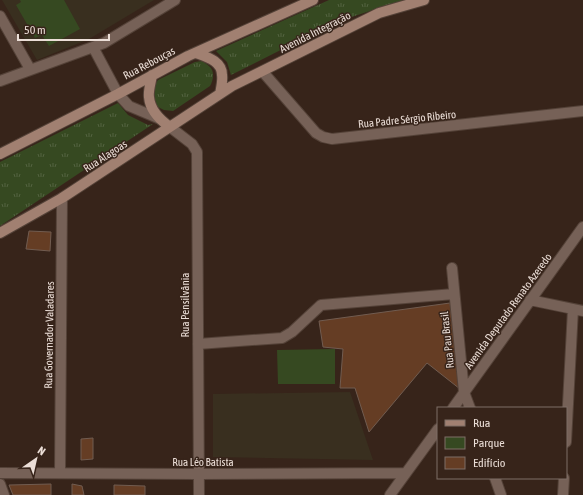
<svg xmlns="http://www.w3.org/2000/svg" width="583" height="495" font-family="'Asap Condensed',sans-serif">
	<defs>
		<pattern id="grass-tufts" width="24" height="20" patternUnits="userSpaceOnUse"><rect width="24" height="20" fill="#364921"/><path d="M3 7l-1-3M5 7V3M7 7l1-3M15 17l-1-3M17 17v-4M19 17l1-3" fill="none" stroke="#536340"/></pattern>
	</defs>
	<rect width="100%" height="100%" fill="#37241a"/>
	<path fill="#392f1f" d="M2,0h152l-65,39 -52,21z
		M350,392l23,68 -160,-3v-63z"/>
	<path fill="url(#grass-tufts)" d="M329,0h75l-68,22 -105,53 -4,-13 -11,-11z
		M202,61c3,2 6,4 8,6 5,5 3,14 0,19l-37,25 -9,-1 -8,-4 -4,-10 2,-10 4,-6 37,-18z
		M118,103l10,12 20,10 5,-1 -153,102v-64z"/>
	<path fill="#364921" d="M20,0h44l16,29 -31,17 -7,-11 -7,3 -19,-33 5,-3z
		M335,349v35h-57l-1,-34z"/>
	<path fill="#653d24" stroke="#715c50" d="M29,231l22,1 -1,19 -24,-2z
		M450,303l10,86 -33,-26 -58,69 -14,-44h-15l3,-39 -20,-2 -4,-26z
		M93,438v21l-12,1v-21z
		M51,484v11h-38l-4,-10z
		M72,484l10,2 2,9h-12z
		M114,485l31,1v9h-31z"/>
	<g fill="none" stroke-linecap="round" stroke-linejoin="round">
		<g stroke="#544238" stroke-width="12">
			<path id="street" d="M0,16l30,53
				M93,47l25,47 11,12 31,13
				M263,72l53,61 7,4 9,2 251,-28
				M0,81l104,-38 71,-43
				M170,127l22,17 5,8 2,343
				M452,268l12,124 6,16
				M530,300l53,11
				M198,344l84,-6 10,-6 29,-27 133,-11
				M453,408l130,-181
				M566,442l7,-133
				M0,473l198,1 208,-1
				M60,473l2,-275
				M495,478l6,17
				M0,484l4,11
				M390,495l48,-66
				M563,495l1,-17"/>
		</g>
		<g stroke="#544238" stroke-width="12">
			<path id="secondary" d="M196,53c11,4 26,8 26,22 1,6 -1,13 -2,19
				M152,75c-1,7 -4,16 -3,22 1,13 11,23 21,30
				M0,154l118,-60 70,-38 125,-56
				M0,233l62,-35 170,-112 147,-73 45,-13"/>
		</g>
		<use href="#street" stroke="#766157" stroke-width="10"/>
		<use href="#secondary" stroke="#a18071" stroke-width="10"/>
	</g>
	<g text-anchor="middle" stroke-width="3" stroke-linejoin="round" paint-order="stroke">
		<g font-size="11" fill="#ebded7" stroke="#37241a">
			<text transform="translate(315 32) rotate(-27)" y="4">Avenida Integração</text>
			<text transform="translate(149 63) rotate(-28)" y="4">Rua Rebouças</text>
			<text transform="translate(407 119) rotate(-6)" y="4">Rua Padre Sérgio Ribeiro</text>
			<text transform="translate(105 156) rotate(-33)" y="4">Rua Alagoas</text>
			<text transform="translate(185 305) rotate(-90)" y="4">Rua Pensilvânia</text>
			<text transform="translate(508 311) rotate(-54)" y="4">Avenida Deputado Renato Azeredo</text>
			<text transform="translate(49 335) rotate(-89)" y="4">Rua Governador Valadares</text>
			<text transform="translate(447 340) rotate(-96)" y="4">Rua Pau Brasil</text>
			<text x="203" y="466">Rua Léo Batista</text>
		</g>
	</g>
	<rect x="437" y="407" width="130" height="72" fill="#37241a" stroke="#7f6e66"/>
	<rect x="445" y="420" width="20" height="6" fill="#a18071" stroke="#7f6e66"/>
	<text x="473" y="427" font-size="12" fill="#ebded7">Rua</text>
	<rect x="445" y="437" width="20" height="12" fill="#364921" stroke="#7f6e66"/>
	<text x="473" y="447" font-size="12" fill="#ebded7">Parque</text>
	<rect x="445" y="457" width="20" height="12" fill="#653d24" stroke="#7f6e66"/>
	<text x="473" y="467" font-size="12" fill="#ebded7">Edifício</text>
	<g transform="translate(36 459) rotate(34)" stroke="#37241a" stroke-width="3" paint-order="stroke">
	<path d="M0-3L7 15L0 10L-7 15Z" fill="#ebded7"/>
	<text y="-6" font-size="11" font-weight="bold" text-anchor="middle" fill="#ebded7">N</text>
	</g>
	<path d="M18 34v6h91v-6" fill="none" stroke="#ebded7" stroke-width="2"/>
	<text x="24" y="34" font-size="12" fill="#ebded7" stroke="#37241a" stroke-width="3" paint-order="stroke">50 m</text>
</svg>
